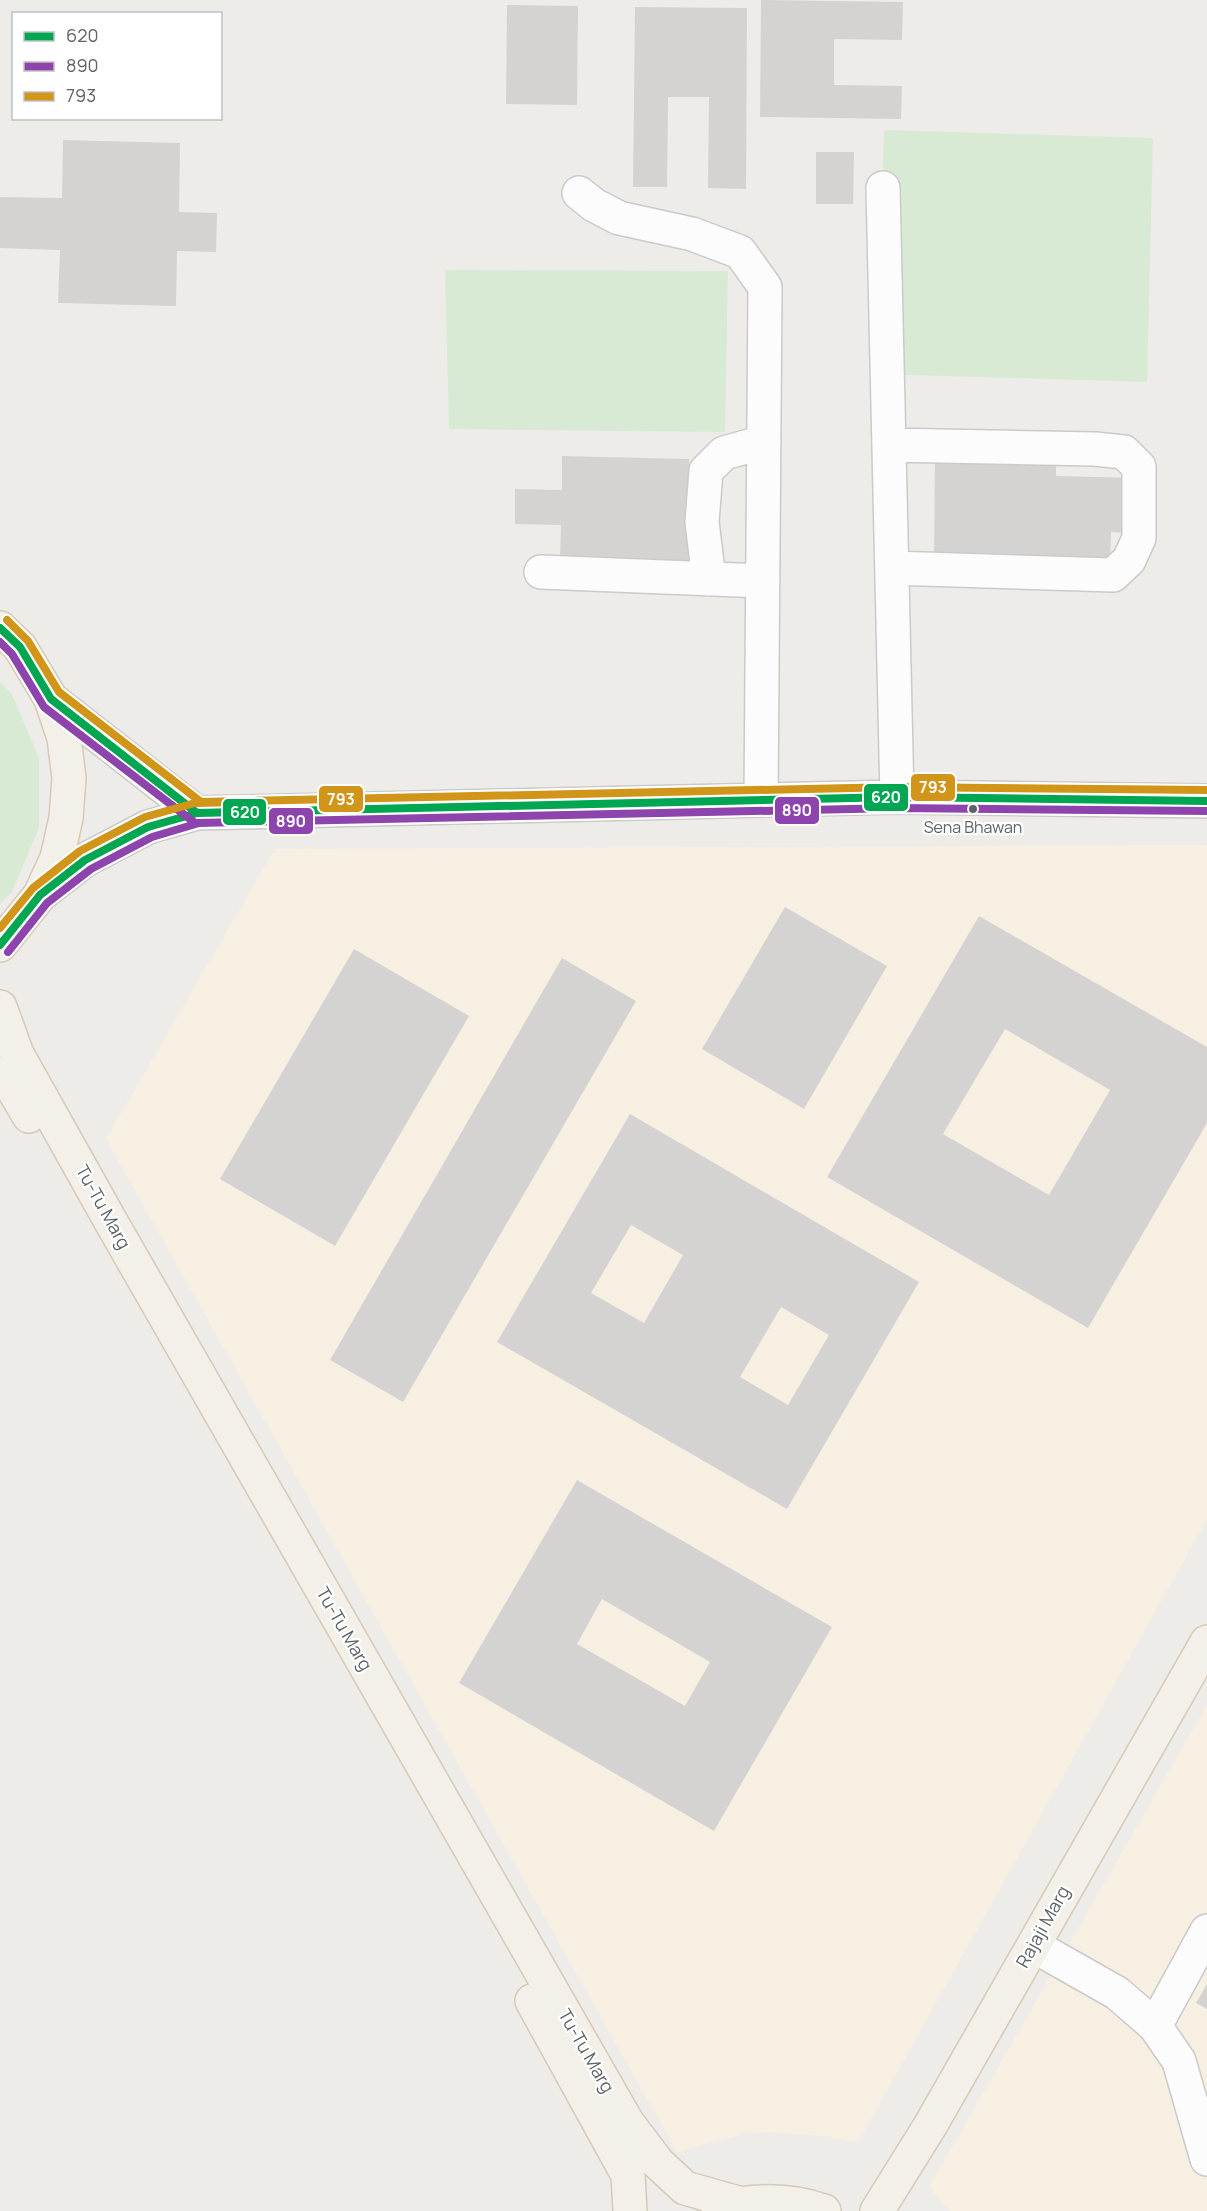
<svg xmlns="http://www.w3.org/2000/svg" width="1207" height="2211" font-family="Manrope,sans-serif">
	<rect width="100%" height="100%" fill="#eeece9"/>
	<path fill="#f7efe2" d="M1207,845v674l-349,623 -43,-7 -66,-3 -72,20 -571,-1013 169,-290z
		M1207,1705v506h-257l-21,-24z"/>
	<path fill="#d9ead4" d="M884,130l269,8 -6,244 -269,-8z
		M445,270l283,1 -3,161 -276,-3z
		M0,682l12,12 27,64v70l-27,64 -12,12z"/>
	<path fill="#d5d3d2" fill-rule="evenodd" d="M761,0l142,2 -1,38 -68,-1v46l68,1 -1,33 -141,-2z
		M507,5l71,1 -1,99 -71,-1z
		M635,7l112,1 -1,181 -38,-1 1,-91h-41l-1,90h-34z
		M63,140l117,3 -1,69 38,1 -1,39 -39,-1 -1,55 -118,-3 2,-53 -60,-2v-51l62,1z
		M816,152h38l-1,52h-37z
		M935,450l121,13v13l80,2 -1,55 -24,-1 -1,32 -176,-3z
		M562,456l127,3 1,102 -130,-3 1,-33 -46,-1v-35l47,1z
		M785,907l102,59 -83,143 -102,-60z
		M979,916l228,131v76l-119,205 -261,-151zM1005,1029l105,61 -61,105 -106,-61z
		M354,949l115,67 -134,230 -115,-67z
		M562,958l74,43 -233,401 -73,-42z
		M630,1114l289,168 -132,227 -290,-167zM631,1225l52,30 -39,68 -53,-30zM781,1307l48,28 -41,70 -48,-28z
		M577,1480l255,147 -118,204 -255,-148zM602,1599l108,63 -25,44 -108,-62z
		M1207,1984v25l-11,-6z"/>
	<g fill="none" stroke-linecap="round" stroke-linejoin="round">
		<g stroke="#cacaca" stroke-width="36">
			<path id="minor" d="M883,188l14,609
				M579,193l15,12 25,13 73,16 48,18 25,35 -4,513
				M889,445l206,4 29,3 15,15v71l-10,22 -16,15 -221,-7
				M541,572l222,9
				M709,579l-7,-57 4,-51 18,-18 40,-11
				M51,699l146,114
				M40,895l45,-35 63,-33 49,-14 700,-16 310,4
				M1034,1946l83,47 38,33 24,35 28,98
				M1155,2026l52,-95"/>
		</g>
		<g stroke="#d6c9b6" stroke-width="36">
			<path id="major" d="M0,628l20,19 31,52 13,39 5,40 -3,40 -9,40 -17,37 -40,50
				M0,1007l17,47 93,166 517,902 31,41 27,25 53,15
				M0,1074l12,13 17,29
				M532,2001l96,174 2,36
				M718,2209c36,-10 71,-10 106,2
				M877,2211l53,-85 277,-484"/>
		</g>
		<use href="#minor" stroke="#fcfcfc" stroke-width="33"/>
		<use href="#major" stroke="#f3f0e9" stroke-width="33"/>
		<g stroke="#fff" stroke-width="12">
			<path id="bus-1" d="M0,628l20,19 31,52 146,114 700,-16 310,4
				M0,945l40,-50 45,-35 63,-33 49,-14 42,-1"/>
		</g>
		<g stroke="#fff" stroke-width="12">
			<path id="bus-2" d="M0,642l12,12 32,53 151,116 702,-15 310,3
				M8,952l39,-49 44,-34 61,-32 47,-14 40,-1"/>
		</g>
		<g stroke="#fff" stroke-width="12">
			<path id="bus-3" d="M7,620l21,21 31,51 142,110 696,-15 310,3
				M0,928l33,-40 47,-37 65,-34 50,-14 44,-1"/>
		</g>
		<use href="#bus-1" stroke="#00a651" stroke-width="8"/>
		<use href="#bus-2" stroke="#8e44ad" stroke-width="8"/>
		<use href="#bus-3" stroke="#d1951a" stroke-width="8"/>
	</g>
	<circle fill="#5e6367" stroke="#fff" stroke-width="2" cx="973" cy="809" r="5"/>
	<g text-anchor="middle" stroke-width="4.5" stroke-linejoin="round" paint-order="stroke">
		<g font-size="16" fill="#5e6367" stroke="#fff">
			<text x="973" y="833">Sena Bhawan</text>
		</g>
		<g font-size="18" fill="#5e6367" stroke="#fff">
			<text transform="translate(103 1207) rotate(61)" y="6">Tu-Tu Marg</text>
			<text transform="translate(344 1629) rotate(60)" y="6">Tu-Tu Marg</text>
			<text transform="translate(1043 1927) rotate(-61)" y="6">Rajaji Marg</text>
			<text transform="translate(586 2051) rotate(60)" y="6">Tu-Tu Marg</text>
		</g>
	</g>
	<g stroke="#fff" stroke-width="2">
		<rect x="910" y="773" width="46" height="29" rx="6" fill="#d1951a"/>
		<rect x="863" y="783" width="46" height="29" rx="6" fill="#00a651"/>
		<rect x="318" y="785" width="46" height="28" rx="6" fill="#d1951a"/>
		<rect x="774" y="796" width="46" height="29" rx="6" fill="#8e44ad"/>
		<rect x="222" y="798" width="45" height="28" rx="6" fill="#00a651"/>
		<rect x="268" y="807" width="46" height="28" rx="6" fill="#8e44ad"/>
	</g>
	<g font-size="16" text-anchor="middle" font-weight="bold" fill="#fff">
		<text x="933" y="793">793</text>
		<text x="886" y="803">620</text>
		<text x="341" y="805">793</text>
		<text x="797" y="816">890</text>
		<text x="245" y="818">620</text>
		<text x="291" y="827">890</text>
	</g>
	<rect x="12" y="12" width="210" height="108" fill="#ffffff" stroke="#bfc1c2" stroke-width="1.5"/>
	<rect x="24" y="32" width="30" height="9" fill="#00a651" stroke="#bfc1c2" stroke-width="1.5"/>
	<text x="66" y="42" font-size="18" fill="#5e6367">620</text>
	<rect x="24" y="62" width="30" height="9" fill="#8e44ad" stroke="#bfc1c2" stroke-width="1.5"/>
	<text x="66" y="72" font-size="18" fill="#5e6367">890</text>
	<rect x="24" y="92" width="30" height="9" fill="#d1951a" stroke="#bfc1c2" stroke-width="1.5"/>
	<text x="66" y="102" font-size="18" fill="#5e6367">793</text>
</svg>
